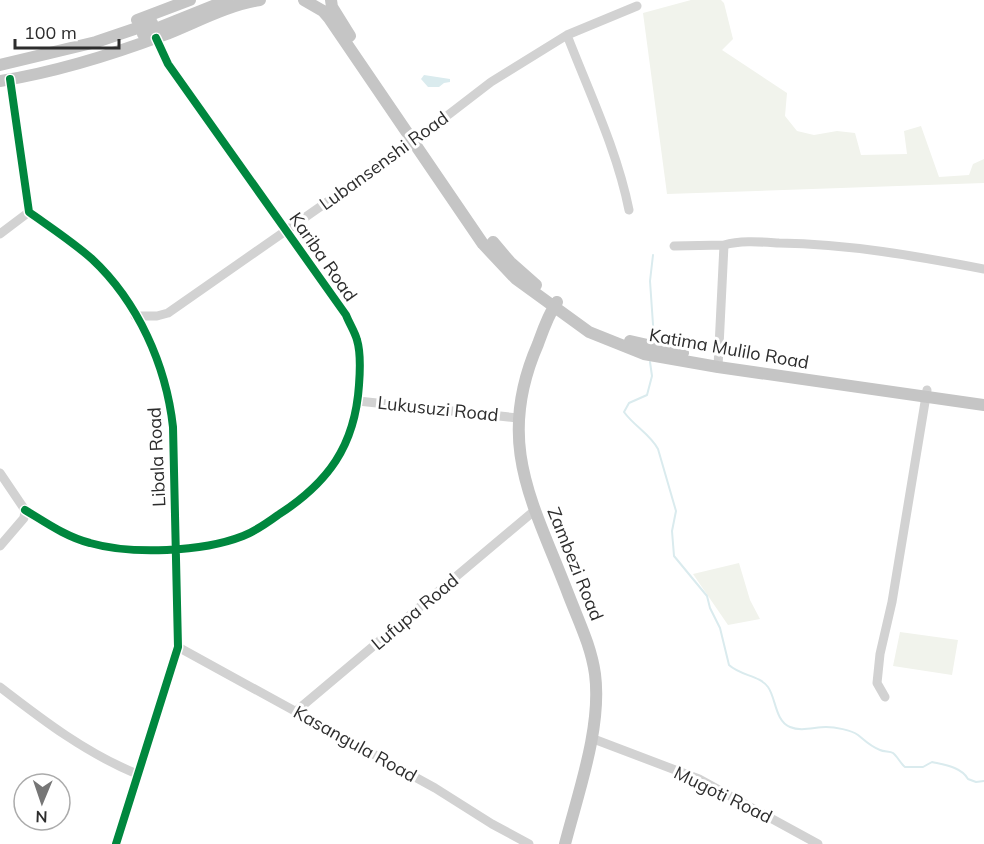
<svg xmlns="http://www.w3.org/2000/svg" width="984" height="844" font-family="Mulish,sans-serif">
	<rect width="100%" height="100%" fill="#fff"/>
	<path fill="#f1f3ec" d="M691,0h30l3,3 9,36 -11,11 65,43 -2,23 12,15 17,4 23,-4 18,2 6,22 46,-1 -3,-23 17,-5 18,51 30,-2 4,-11 11,-5v24l-317,11 -24,-181z
		M739,563l11,37 10,19 -32,6 -35,-51z
		M900,632l58,8 -6,35 -59,-9z"/>
	<path fill="#daebee" d="M424,75l26,4v3l-6,1 -5,4h-11l-7,-8z"/>
	<g fill="none" stroke-linecap="round" stroke-linejoin="round">
		<path stroke="#daebee" stroke-width="2" d="M653,255l-3,26 4,58
			M650,362l2,14 -5,19 -18,8 -5,9c10,14 26,22 34,37l18,62 -4,20 2,25 33,40 3,12 10,20 9,37c12,11 30,10 39,22 8,11 7,34 22,40 11,5 25,0 36,0 9,0 25,3 32,8 6,5 13,12 22,15 4,2 10,1 13,3 4,3 8,11 12,14h18l9,-5c13,3 29,5 36,17l8,3 8,-1"/>
		<path stroke="#d2d2d2" stroke-width="9" d="M567,35c22,57 50,115 62,175
			M10,79l19,133c21,15 44,30 63,47 46,43 74,106 81,168l5,220 -62,197
			M0,234l29,-22
			M674,246l50,-1
			M135,316h22l11,-3 245,-171 78,-60 76,-47 70,-29
			M718,367l6,-122c17,-5 38,-3 55,-2 70,1 137,13 205,26
			M358,401l160,17
			M0,473l25,37
			M25,510c20,12 41,27 65,33 42,12 112,9 153,-7 13,-5 24,-13 35,-21 50,-32 77,-69 81,-130 1,-13 2,-32 -2,-45 -2,-8 -8,-17 -11,-25l-178,-251 -12,-26
			M0,546l24,-28 1,-8
			M178,647l257,141 57,36 37,20
			M0,687c44,34 86,66 137,87
			M885,697l-8,-14 3,-29 12,-52 35,-212
			M295,712l239,-201
			M591,738l108,41 119,65"/>
		<path stroke="#c5c5c5" stroke-width="12" d="M304,0l19,11 6,7 154,226 33,35 73,53 55,22 74,13 266,38
			M331,0l1,7 18,29
			M137,20l53,-20
			M143,34l85,-34
			M0,65l96,-23 56,-19
			M0,81c56,-9 111,-26 164,-46 31,-12 63,-30 96,-35
			M493,242l17,20 26,23
			M557,302c-9,13 -14,28 -19,42 -44,100 -4,160 31,252 10,26 22,50 26,78 7,53 -17,119 -30,170
			M630,341l53,12"/>
		<g stroke="#fff" stroke-width="11">
			<path id="cycleway" d="M10,79l19,133c21,15 44,30 63,47 46,43 74,106 81,168l5,220 -62,197
				M25,510c20,12 41,27 65,33 42,12 112,9 153,-7 13,-5 24,-13 35,-21 50,-32 77,-69 81,-130 1,-13 2,-32 -2,-45 -2,-8 -8,-17 -11,-25l-178,-251 -12,-26"/>
		</g>
		<use href="#cycleway" stroke="#00873e" stroke-width="8"/>
	</g>
	<g text-anchor="middle" stroke-width="6" stroke-linejoin="round" paint-order="stroke">
		<g font-size="18" fill="#2d2d2d" stroke="#fff">
			<text transform="translate(384 161) rotate(-36)" y="6">Lubansenshi Road</text>
			<text transform="translate(323 257) rotate(55)" y="6">Kariba Road</text>
			<text transform="translate(729 349) rotate(10)" y="6">Katima Mulilo Road</text>
			<text transform="translate(438 409) rotate(6)" y="6">Lukusuzi Road</text>
			<text transform="translate(157 457) rotate(-93)" y="6">Libala Road</text>
			<text transform="translate(575 564) rotate(68)" y="6">Zambezi Road</text>
			<text transform="translate(415 612) rotate(-40)" y="6">Lufupa Road</text>
			<text transform="translate(355 744) rotate(29)" y="6">Kasangula Road</text>
			<text transform="translate(723 795) rotate(26)" y="6">Mugoti Road</text>
		</g>
	</g>
	<g transform="translate(42 802) rotate(182)"><circle r="28" fill="#ffffff" stroke="#ababab" stroke-width="1.5"/>
	<path d="M0-4.5L10 22L0 15L-10 22Z" fill="#767676"/>
	<text y="-9" font-size="16" font-weight="bold" text-anchor="middle" fill="#2d2d2d">N</text>
	</g>
	<path d="M15 39v9h104v-9" fill="none" stroke="#2d2d2d" stroke-width="3"/>
	<text x="24" y="39" font-size="18" fill="#2d2d2d" stroke="#ffffff" stroke-width="4.5" paint-order="stroke">100 m</text>
</svg>
